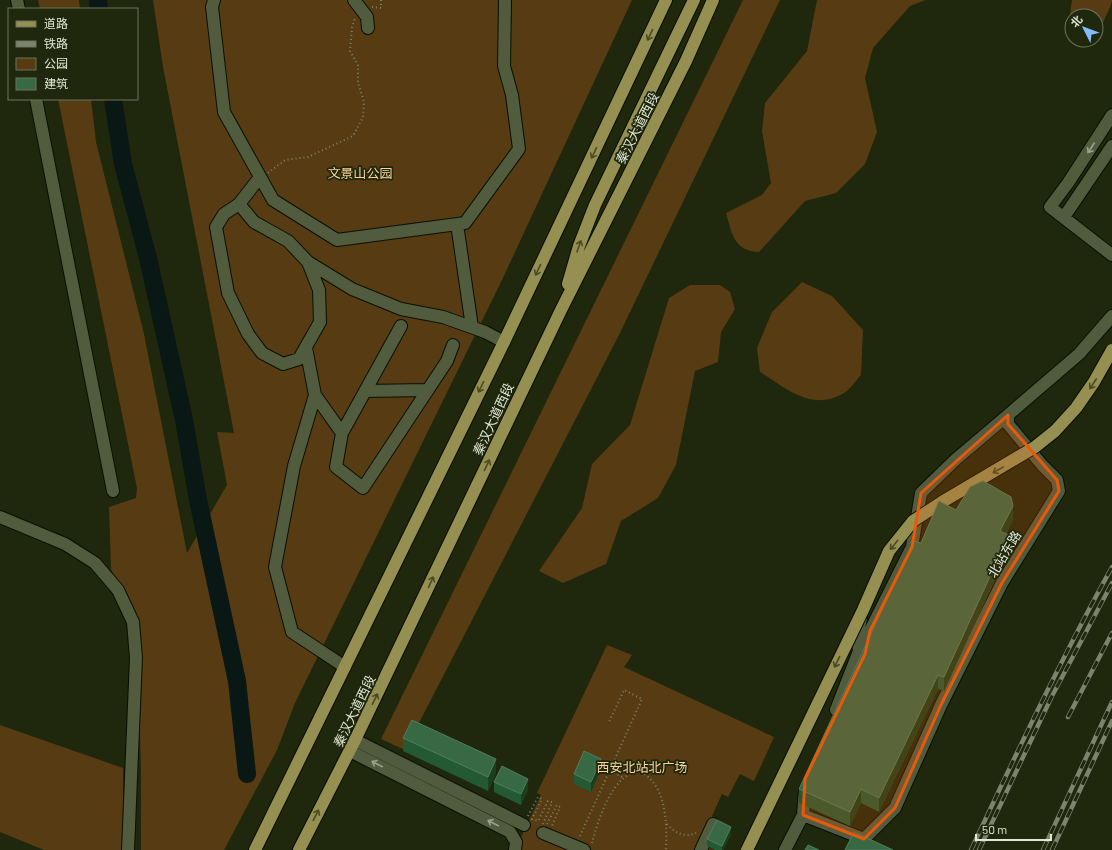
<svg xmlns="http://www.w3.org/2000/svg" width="1112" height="850" font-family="Barlow,'Noto Sans SC',sans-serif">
	<rect width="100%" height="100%" fill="#1f270c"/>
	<path fill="#573b13" d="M38,0h41l1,9h-40z
		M153,0h479l-130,280 -207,423 -18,47 -53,100h-83v-79l-4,-145 -26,-57 -2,-62 27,-9 1,-10 -79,-389h33l5,43 48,192 43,219 40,-68 -10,-53 17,1 -71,-366z
		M743,0h37l-161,335 -214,415 -24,-11z
		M817,0h109l-16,6 -37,42 -8,30 12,54 -12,32 -29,29 -31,8 -46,51c-25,-1 -27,-18 -33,-39l36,-18 9,-12 -9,-52 3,-28 42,-52z
		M1072,0h40c0,6 -12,28 -16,36v-20h-18l-8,-2z
		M802,282l30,14 31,34 -2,45c-5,5 -10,14 -17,18 -32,19 -57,-4 -84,-21l-3,-24 15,-36z
		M690,285h30l10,7 5,17 -14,23 -3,30 -23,9 -19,94 -18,33 -37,23 -15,43 -43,19 -24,-12 43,-63 10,-44 38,-39 39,-127z
		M607,645l25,10 -8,12 150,70 -20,44 -14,-7 -12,23 -6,-3 -10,22 4,11 -10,19 7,4h-198l26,-55 -4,-2z
		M0,725l123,43v82h-79l-44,-18z"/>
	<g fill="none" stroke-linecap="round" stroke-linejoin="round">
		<path stroke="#091814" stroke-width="18" d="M98,0l1,9
			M113,99l10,65 25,94 36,162 14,80 39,181 10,93"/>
		<g stroke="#091000" stroke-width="14">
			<path id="minor" d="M17,0l2,9
				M214,0l-2,7 12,105 49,88 64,40 128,-17 54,-74 -7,-54 -8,-29 1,-66
				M354,0l13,17 1,11
				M36,99l77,392
				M1112,115l-44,68 -18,24 62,48
				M239,204l15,18 34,19 20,21 11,28 1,32 -21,37 -16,5 -21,-11 -14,-19 -20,-41 -12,-66 8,-13 15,-10 21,-27
				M1064,217l48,-71
				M457,224l15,103
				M308,262l44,27 49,20 42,8 42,15 19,10
				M306,348l9,47 -21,71 -19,101 17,65 53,35
				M365,391l62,-1
				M315,395l27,38 -6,34 27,21 84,-127 6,-16
				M342,433l59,-107
				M0,517l65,27 30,19 23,27 15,32 3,36 -8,192
				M864,656l6,-25 42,-84 9,-54 34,-33 53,-45
				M836,710l23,-59 -2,-17 4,-15
				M355,740l169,85
				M350,751l160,81 6,10 -1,8
				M803,815l61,24
				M543,833l41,17
				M701,850l12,-26
				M785,850l18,-35 2,-25
				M858,850l6,-11 31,-31 46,-103 61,-122 57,-92 -2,-11 -15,-15 -34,-41v-9l71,-61 33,-38"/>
		</g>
		<g stroke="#091000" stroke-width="14">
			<path id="major" d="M568,284l11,-38 16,-41 99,-205
				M255,850l249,-508 162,-342
				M299,850l56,-110 206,-430 125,-249 27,-61"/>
		</g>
		<path stroke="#7b826c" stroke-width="2" stroke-dasharray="1 3" stroke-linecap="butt" d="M372,7l9,1v-8
			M268,173l17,-13 23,-3 45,-21 10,-19 1,-15 -6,-19v-18l-8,-14 2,-24 3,-9
			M600,765l24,13
			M528,816l10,-19 4,2 -10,20 6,2 10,-20 4,1 -9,22
			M547,824l10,-19 3,2 -8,19
			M667,824c8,9 18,14 29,9
			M580,836l62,-137 -18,-9 -15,32
			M592,843c6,-22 21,-73 49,-71 26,14 26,52 25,78"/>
		<use href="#minor" stroke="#515b3e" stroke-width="12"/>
		<use href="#major" stroke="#958f52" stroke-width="12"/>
		<g stroke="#7c846e" stroke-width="4.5">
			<path id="rail" d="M1068,717l44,-84
				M971,850c45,-96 90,-191 141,-283
				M979,850l73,-154 60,-113
				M1043,850l69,-148
				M1052,850l60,-129"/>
		</g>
		<use href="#rail" stroke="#1f270c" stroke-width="3" stroke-dasharray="9" stroke-linecap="butt"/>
		<g stroke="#091000" stroke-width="14" stroke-linecap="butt">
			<path id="major-bridge" d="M747,850l116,-240 26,-59 24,-30 29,-19 93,-55 20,-16 21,-23 18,-26 18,-32"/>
		</g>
		<use href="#major-bridge" stroke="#958f52" stroke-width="12"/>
	</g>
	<path fill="#235a33" d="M956,510l57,10 -7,14 3,15 -65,142 -6,-2 -59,123 -18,-9 -11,23 -51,-23v-14l122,-246z
		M403,738l93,35 -8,18 -85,-40z
		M601,769l-10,23 -17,-8v-10z
		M494,782l34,8 -7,15 -27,-13z
		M731,834l-8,16h-8l-8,-4v-7z"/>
	<path fill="#193f1c" d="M1013,506v14l-13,25v-14z
		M1009,535v14l-65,142v-14z
		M938,675v14l-59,123v-14z
		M496,759v14l-8,18v-14z
		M601,759v10l-10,23v-10z
		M528,779v11l-7,15v-11z
		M861,789v14l-11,23v-14z
		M731,827v7l-8,16h-1v-4z"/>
	<path fill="#386945" stroke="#527d5c" d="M983,481l28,16 2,9 -13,25 9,4 -65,142 -6,-2 -59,123 -18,-9 -11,23 -51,-23 115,-248 7,2 18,-42 17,9 14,-23z
		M412,720l84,39 -8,18 -85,-39z
		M584,751l17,8 -10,23 -17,-8z
		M502,766l26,13 -7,15 -27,-12z
		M717,820l14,7 -9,19 -15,-7z
		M854,832l39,18h-48z
		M808,845l11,5h-14z"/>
	<defs><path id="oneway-shaft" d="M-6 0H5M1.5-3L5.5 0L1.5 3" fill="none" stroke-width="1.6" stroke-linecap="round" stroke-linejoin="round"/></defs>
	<g stroke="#484b24">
		<use href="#oneway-shaft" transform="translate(650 35) rotate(115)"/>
		<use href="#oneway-shaft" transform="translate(594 153) rotate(115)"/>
		<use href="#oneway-shaft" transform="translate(579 246) rotate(-71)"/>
		<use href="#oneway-shaft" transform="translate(538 270) rotate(115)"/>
		<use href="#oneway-shaft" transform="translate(1093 384) rotate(123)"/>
		<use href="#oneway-shaft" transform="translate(481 387) rotate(116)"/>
		<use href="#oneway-shaft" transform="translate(487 465) rotate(-65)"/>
		<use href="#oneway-shaft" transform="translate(998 470) rotate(150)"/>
		<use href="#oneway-shaft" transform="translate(894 545) rotate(129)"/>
		<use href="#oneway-shaft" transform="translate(431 582) rotate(-65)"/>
		<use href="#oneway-shaft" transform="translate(837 662) rotate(116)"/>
		<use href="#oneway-shaft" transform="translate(375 699) rotate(-64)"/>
		<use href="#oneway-shaft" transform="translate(316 815) rotate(-63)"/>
	</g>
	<g stroke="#99a28a">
		<use href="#oneway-shaft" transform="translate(1091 148) rotate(123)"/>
		<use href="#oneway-shaft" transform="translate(377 764) rotate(-153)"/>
		<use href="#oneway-shaft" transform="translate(493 823) rotate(-153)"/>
	</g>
	<path fill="#e8590c" fill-opacity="0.2" stroke="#e8590c" stroke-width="3" stroke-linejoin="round" d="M1008,415v9l49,56 2,11 -57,92 -61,122 -46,103 -31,31 -61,-24 2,-36 60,-125 5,-23 42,-84 9,-54z"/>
	<g text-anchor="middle" stroke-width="3.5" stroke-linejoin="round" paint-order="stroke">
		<g font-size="13" fill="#e1e8d7" stroke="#1f270c">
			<text transform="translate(637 128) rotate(-63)" y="5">秦汉大道西段</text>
			<text transform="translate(493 419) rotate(-65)" y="5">秦汉大道西段</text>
			<text transform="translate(1004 554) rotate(-59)" y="5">北站东路</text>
			<text transform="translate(354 711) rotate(-64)" y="5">秦汉大道西段</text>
		</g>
		<g font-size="13" fill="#fdd29c" stroke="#1f270c">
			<text x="360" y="178">文景山公园</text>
			<text x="642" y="772">西安北站北广场</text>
		</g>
	</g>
	<rect x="8" y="8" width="130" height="92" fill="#1f270c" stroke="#6d745d"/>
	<rect x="16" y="21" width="20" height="6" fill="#958f52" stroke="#6d745d"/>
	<text x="44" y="28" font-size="12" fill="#e1e8d7">道路</text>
	<rect x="16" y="41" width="20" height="6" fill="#7c846e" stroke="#6d745d"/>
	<text x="44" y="48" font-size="12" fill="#e1e8d7">铁路</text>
	<rect x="16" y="58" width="20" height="12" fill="#573b13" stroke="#6d745d"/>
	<text x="44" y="68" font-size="12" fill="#e1e8d7">公园</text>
	<rect x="16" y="78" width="20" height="12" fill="#386945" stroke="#6d745d"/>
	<text x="44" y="88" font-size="12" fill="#e1e8d7">建筑</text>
	<g transform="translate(1084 28) rotate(312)"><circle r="19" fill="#1f270c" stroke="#6d745d"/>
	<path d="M0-3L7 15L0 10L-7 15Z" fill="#85bbfb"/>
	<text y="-6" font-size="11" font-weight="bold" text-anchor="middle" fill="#e1e8d7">北</text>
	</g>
	<path d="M976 834v6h75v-6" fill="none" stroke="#e1e8d7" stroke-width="2"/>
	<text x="982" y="834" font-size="12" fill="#e1e8d7" stroke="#1f270c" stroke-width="3" paint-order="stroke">50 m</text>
</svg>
